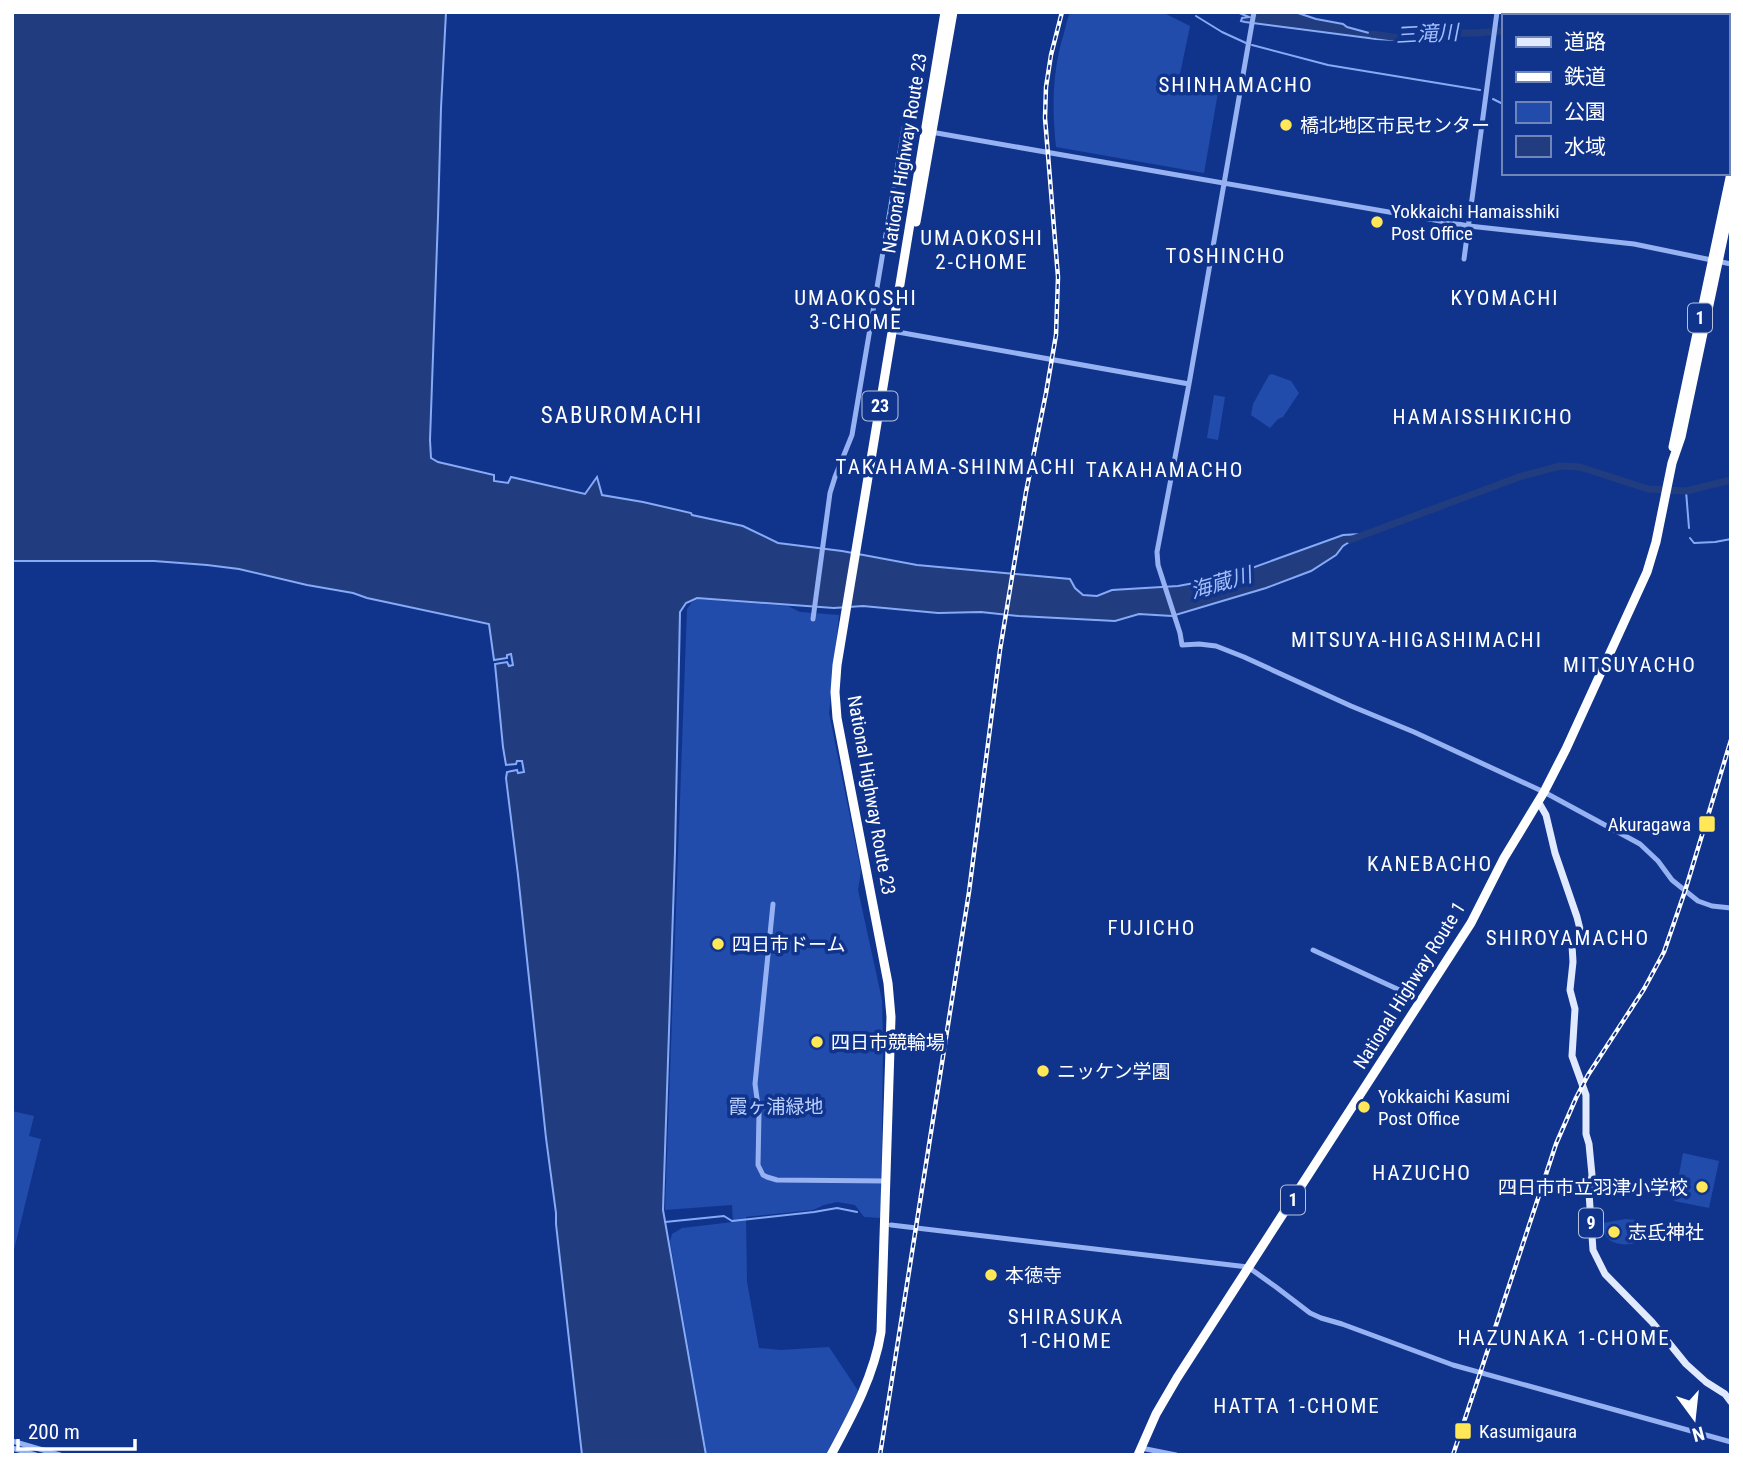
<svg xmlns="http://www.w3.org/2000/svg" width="1743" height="1467" font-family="'Roboto Condensed','Noto Sans JP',sans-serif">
	<rect width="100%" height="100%" fill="#10348c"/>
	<path fill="#214cab" d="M1070,12h92l28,14 -10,48 40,7 -16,92 -148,-26c-4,-39 -4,-76 8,-114 2,-7 3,-14 6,-21z
		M1272,374l19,7 8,12 -16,24 -5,2 -8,9 -19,-13 2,-11 16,-29z
		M1214,395l11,2 -7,43 -11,-2z
		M698,599l90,7 12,6 39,3 -10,98 32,158 -3,19 24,110 1,39 -2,179 -17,-1 -9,-12 -18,-3 -13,3 -11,5 -67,7 1,65 12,66 22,2 48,-3 30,45 -33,63h-119l-37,-214 2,-7 10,-6 51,-6 -1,-17 -67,5 22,-601 5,-7z
		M12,1111l22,5 -5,20 12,3 -29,119z
		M1683,1153l36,8 -10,47 -35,-7z
		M1625,1219l13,1 4,2v11l-6,10c-16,4 -34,0 -33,-20z"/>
	<path fill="#213c7f" stroke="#87aaf6" stroke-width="2" d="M12,12h434l-5,96 -3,109 -8,223 1,18 7,4 56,13v6l14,2 3,-6 74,17 12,-17 5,18 41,7 48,11 1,2 51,11 35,17 64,8 75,14 153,14 5,9 8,7 14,1 15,-6 66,-4 49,-9 116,-42 19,-1 -19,12 -7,9 -25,16 -45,17 -94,28 -33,-2 -24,7 -96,-5 -38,-4 -43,1 -75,-7 -29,2 -137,-10 -11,5 -6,9 -5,240 -12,358 43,245h-124l-26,-231v-11l-10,-75 -28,-263 -12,-97 1,-6 10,-2 1,3 6,-1 -2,-11h-5l-1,3 -10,1 -3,-18 -8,-83 12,-2 2,4 4,-1 -2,-11 -4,1v3l-13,2 -5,-36 -122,-26 -14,-5 -46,-8 -68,-16 -32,-4 -53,-4h-142z
		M1237,12h58l21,7 27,5 4,3 48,13 -19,-1 -131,-17 -4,-1 1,-3 7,-1z"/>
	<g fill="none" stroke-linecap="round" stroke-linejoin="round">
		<path stroke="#87aaf6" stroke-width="2" d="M1196,16l26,16 24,11
			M1252,45l76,20 152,25
			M1493,99l10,5
			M1686,491l3,37
			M1690,538l4,5 21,-1 16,-3
			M665,1222l59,-6 8,5 82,-9 23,-4 20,4"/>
		<path stroke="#213c7f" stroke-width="7" d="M1651,16l8,-4
			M1372,34l27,4 22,-5h54l28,-2
			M1350,540l169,-63 41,-11 20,1 68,22 38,2 45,-11"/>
		<path stroke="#96b2f2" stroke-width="5" d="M931,132l538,94 165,18 97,20
			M1464,259l33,-247
			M892,331l297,53 65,-372
			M1189,384l-32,168 1,13 22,68 2,12 17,-1 17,2 28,11 107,49 63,26 130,60 96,52 18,17 14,19 26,21 14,5 19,2
			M813,619l17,-126 5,-16 17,-42 52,-307
			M773,904l-18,180 4,29 -1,52 5,10 4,2 10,3 110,1
			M1313,950l108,50
			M891,1225l357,42 28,20 34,26 11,5 21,6 111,41 278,77
			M12,1441l48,14
			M12,1448l24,7
			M1141,1448l35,7"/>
		<path stroke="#e1e9ff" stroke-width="7" d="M1538,801l8,14 9,38 22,64 3,12 -8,16 1,17 -3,28 5,19 -3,47 14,39v39l3,10 3,31 -3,18 4,57 12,24 47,48 34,42 20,18 19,12 6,8"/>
		<path stroke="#fff" stroke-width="9" d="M1720,12l1,4
			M1726,12l5,18
			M1727,42l4,15
			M916,222l37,-210
			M1673,447l58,-274
			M831,1455c21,-39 43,-79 50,-123l10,-315 -3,-34 -51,-265 -2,-26 2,-27 108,-653
			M1138,1455l18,-41 21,-36 294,-455 33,-65 40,-66 22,-43 81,-177 9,-30 16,-79 9,-26 50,-236"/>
		<g stroke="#fff" stroke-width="4.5">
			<path id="rail" d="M880,1455l89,-563 31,-242 26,-158 20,-99 10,-58 2,-58 -13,-159 1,-31 5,-32 11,-43
				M1453,1455l103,-311 20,-46 12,-23 56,-86 20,-37 21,-61 46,-151"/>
		</g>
		<use href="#rail" stroke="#10348c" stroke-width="2" stroke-dasharray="5" stroke-linecap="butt"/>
	</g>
	<g fill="#ffe757" stroke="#10348c" stroke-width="2.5">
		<circle cx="1286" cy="125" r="7"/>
		<circle cx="1377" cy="222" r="7"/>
		<rect x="1698" y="815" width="18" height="18" rx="3.5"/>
		<circle cx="718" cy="944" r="7"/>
		<circle cx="817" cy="1042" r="7"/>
		<circle cx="1043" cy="1071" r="7"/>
		<circle cx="1364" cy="1107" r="7"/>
		<circle cx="1702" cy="1187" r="7"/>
		<circle cx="1614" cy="1232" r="7"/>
		<circle cx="991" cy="1275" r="7"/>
		<rect x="1454" y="1422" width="18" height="18" rx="3.5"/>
	</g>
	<g text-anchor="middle" stroke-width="7" stroke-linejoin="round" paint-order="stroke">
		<g fill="#10348c" stroke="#b7c2dc" stroke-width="2">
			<rect x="1688" y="303.5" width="24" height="29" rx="5"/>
			<rect x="862.5" y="391.5" width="35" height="29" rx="5"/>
			<rect x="1281" y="1185.5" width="24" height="29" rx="5"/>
			<rect x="1579" y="1208.5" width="24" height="29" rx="5"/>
		</g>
		<g font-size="18" font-weight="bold" fill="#fff">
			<text x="1700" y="324">1</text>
			<text x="880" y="412">23</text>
			<text x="1293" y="1206">1</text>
			<text x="1591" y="1229">9</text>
		</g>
		<g font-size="19" fill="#fff" stroke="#10348c" text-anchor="start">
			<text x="1300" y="132">橋北地区市民センター</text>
			<text x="1391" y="218">Yokkaichi Hamaisshiki<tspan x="1391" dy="22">Post Office</tspan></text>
			<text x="1691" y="831" text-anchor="end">Akuragawa</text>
			<text x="732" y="951">四日市ドーム</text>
			<text x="831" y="1049">四日市競輪場</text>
			<text x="1057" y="1078">ニッケン学園</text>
			<text x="1378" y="1103">Yokkaichi Kasumi<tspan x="1378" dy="22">Post Office</tspan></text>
			<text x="1688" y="1194" text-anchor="end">四日市市立羽津小学校</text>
			<text x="1628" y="1239">志氐神社</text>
			<text x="1005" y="1282">本徳寺</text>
			<text x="1479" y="1438">Kasumigaura</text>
		</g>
		<g font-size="19" fill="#fff" stroke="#10348c">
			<text transform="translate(904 153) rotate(-81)" y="7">National Highway Route 23</text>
			<text transform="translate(872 795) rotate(80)" y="7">National Highway Route 23</text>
			<text transform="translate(1409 985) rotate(-58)" y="7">National Highway Route 1</text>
		</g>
		<g font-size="19" fill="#bdd1fd" stroke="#10348c">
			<text x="776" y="1113">霞ヶ浦緑地</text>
		</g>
		<g font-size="21" font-style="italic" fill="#a2bdfa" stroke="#10348c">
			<text transform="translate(1427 34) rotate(-3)" y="7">三滝川</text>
			<text transform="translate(1221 583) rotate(-16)" y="7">海蔵川</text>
		</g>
		<g font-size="21" letter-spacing="2" fill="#fff" stroke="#10348c">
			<text x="1236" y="92">SHINHAMACHO</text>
			<text x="982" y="245">UMAOKOSHI<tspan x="982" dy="24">2-CHOME</tspan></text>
			<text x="1226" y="263">TOSHINCHO</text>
			<text x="856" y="305">UMAOKOSHI<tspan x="856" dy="24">3-CHOME</tspan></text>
			<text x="1505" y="305">KYOMACHI</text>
			<text x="1483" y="424">HAMAISSHIKICHO</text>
			<text x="956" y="474">TAKAHAMA-SHINMACHI</text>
			<text x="1165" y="477">TAKAHAMACHO</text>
			<text x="1417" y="647">MITSUYA-HIGASHIMACHI</text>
			<text x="1630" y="672">MITSUYACHO</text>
			<text x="1430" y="871">KANEBACHO</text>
			<text x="1152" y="935">FUJICHO</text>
			<text x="1568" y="945">SHIROYAMACHO</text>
			<text x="1422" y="1180">HAZUCHO</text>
			<text x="1066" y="1324">SHIRASUKA<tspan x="1066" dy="24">1-CHOME</tspan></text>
			<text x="1564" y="1345">HAZUNAKA 1-CHOME</text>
			<text x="1297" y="1413">HATTA 1-CHOME</text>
		</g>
		<g font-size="23" letter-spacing="2" fill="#fff" stroke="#10348c">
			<text x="622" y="423">SABUROMACHI</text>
		</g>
	</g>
	<rect width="1743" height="1467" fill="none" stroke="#ffffff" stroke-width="28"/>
	<rect x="1502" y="14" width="228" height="161" fill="#10348c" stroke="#7085ba" stroke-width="2"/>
	<rect x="1516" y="37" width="35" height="10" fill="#e1e9ff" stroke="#7085ba" stroke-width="2"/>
	<text x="1564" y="49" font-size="21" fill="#ffffff">道路</text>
	<rect x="1516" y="72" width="35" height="10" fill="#ffffff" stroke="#7085ba" stroke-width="2"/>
	<text x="1564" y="84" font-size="21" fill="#ffffff">鉄道</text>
	<rect x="1516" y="102" width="35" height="21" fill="#214cab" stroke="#7085ba" stroke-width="2"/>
	<text x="1564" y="119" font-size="21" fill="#ffffff">公園</text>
	<rect x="1516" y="136" width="35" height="21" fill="#213c7f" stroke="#7085ba" stroke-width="2"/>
	<text x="1564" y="154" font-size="21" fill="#ffffff">水域</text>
	<g transform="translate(1694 1418) rotate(165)" stroke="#10348c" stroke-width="5" paint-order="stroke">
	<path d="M0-5L12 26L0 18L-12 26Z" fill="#ffffff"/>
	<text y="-10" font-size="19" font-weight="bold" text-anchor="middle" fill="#ffffff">N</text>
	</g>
	<path d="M18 1439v10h117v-10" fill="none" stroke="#ffffff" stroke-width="3.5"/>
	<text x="28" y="1439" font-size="21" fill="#ffffff" stroke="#10348c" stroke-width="5" paint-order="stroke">200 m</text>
</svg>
